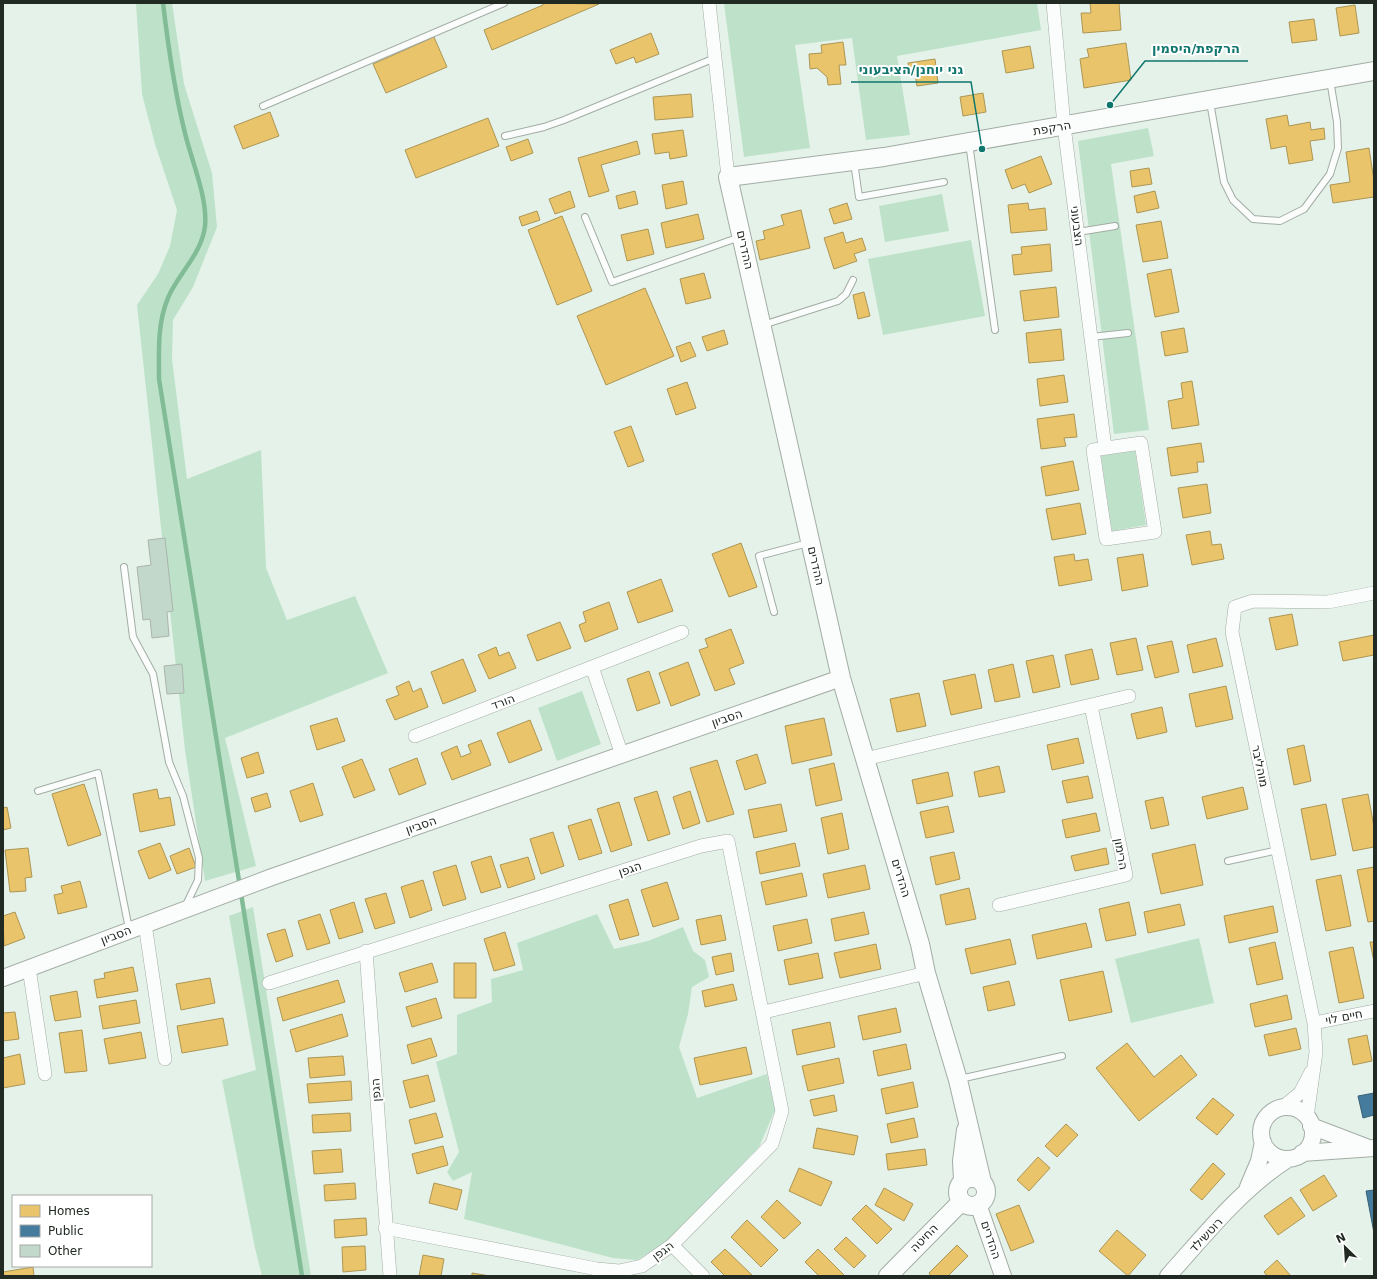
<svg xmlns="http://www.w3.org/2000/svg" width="1377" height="1279" font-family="'DejaVu Sans',Heebo,sans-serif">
	<rect width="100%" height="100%" fill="#e5f2e9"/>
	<path fill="#bde2c9" d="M136,3h36l12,81 28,89 5,54 -24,60 -20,33 -1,39 15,120 74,-29 5,118 21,52 68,-24 33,77 -163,65 31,128 -51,15 -20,-131 -48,-445 21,-31 12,-28 7,-36 -22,-66 -13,-50z
		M724,3h313l4,27 -144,26 13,79 -44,5 -14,-102 -57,7 15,103 -66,9z
		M1148,128l6,28 -43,8 38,266 -35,4 -36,-293z
		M942,194l7,37 -64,11 -6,-36z
		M971,240l14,76 -102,19 -15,-76z
		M1135,451l11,74 -34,6 -11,-75z
		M582,691l19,53 -44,17 -19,-53z
		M253,907l58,369h-49l-7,-28 -33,-168 34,-10 -27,-154z
		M597,914l17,35 34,-8 35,-14 10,24 12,9 4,17 -17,10 -4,27 -9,33 18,51 70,-24 8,36 -16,37 -93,95 -29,18 -24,-2 -149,-39 8,-47 -19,9 -6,-9 12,-20 -23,-90 21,-8v-39l35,-13 -1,-23 32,-9 -6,-27z
		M1199,938l15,65 -83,20 -16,-64z"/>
	<path fill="#e9c46a" stroke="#ad9654" d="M543,3l56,1 -107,46 -8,-20 59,-25z
		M1090,3h29l2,27 -38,3 -2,-20h10z
		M1355,5l4,28 -19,3 -4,-28z
		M1314,19l3,21 -25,3 -3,-21z
		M651,33l8,21 -23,9 -2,-6 -18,7 -6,-14z
		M434,37l13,30 -61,26 -13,-29z
		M843,42l3,23h-7l2,19 -13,1 -1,-8 -10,-9 -7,1 -1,-15 13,-1 -1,-8z
		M1126,43l5,37 -47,8 -4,-29 9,-2 -2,-8z
		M1030,46l4,22 -28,5 -4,-22z
		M935,59l3,24 -21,3 -2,-12 -5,1 -2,-12z
		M983,93l3,19 -23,4 -3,-19z
		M691,94l2,23 -38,3 -2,-23z
		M270,112l9,24 -36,13 -9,-23z
		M1287,115l2,11 21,-4 1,8 13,-2 1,11 -15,2 3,19 -24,4 -3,-18 -15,3 -5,-30z
		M488,118l11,28 -83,32 -11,-28z
		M683,130l4,26 -17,3 -1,-7 -14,2 -3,-20z
		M528,139l5,14 -22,8 -5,-14z
		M637,141l3,13 -39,11 8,26 -20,6 -11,-39z
		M1369,148l5,33v16l-41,6 -3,-18 20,-3 -4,-30z
		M1041,156l11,28 -23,9 -4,-9 -13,5 -7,-19z
		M1149,168l3,16 -20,3 -2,-16z
		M683,181l4,23 -21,5 -4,-24z
		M570,191l5,16 -20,7 -6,-15z
		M635,191l3,13 -19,5 -3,-13z
		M1155,191l4,17 -22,5 -3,-17z
		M847,203l5,16 -18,5 -5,-15z
		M1028,203l1,7 16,-2 2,22 -36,3 -3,-28z
		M801,210l9,38 -50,12 -4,-19 9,-2 -2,-8 21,-6 -3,-10z
		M537,211l3,9 -18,6 -3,-9z
		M698,214l6,25 -38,9 -5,-25z
		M562,216l30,75 -35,14 -29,-75z
		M1161,221l7,37 -25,4 -7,-37z
		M648,229l6,25 -27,7 -6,-26z
		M843,232l3,11 16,-5 4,12 -12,4 3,7 -23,8 -10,-31z
		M1050,244l2,27 -38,4 -2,-20 10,-1 -1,-7z
		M1171,269l8,43 -24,5 -8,-43z
		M704,273l7,25 -25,6 -6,-25z
		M1056,287l3,30 -35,4 -4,-30z
		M645,288l29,68 -68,29 -29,-69z
		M864,292l6,24 -12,3 -5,-24z
		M1184,328l4,24 -23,4 -4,-24z
		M1061,329l3,31 -35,3 -3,-30z
		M724,330l4,14 -21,7 -5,-14z
		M690,342l6,14 -15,6 -5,-15z
		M1064,375l4,27 -28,4 -3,-27z
		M1192,381l7,44 -27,4 -4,-28 15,-3 -2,-15z
		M687,382l9,26 -20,7 -9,-26z
		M1074,414l3,23 -13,1 2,8 -25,3 -4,-30z
		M631,426l13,35 -16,6 -14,-35z
		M1201,443l3,19h-7l1,10 -27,4 -4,-28z
		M1073,461l6,29 -33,6 -5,-29z
		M1207,484l4,29 -28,5 -5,-30z
		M1080,503l6,31 -34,6 -6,-31z
		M1210,531l2,14 9,-1 3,15 -32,6 -6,-30z
		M741,543l16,44 -28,10 -17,-43z
		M1074,554l1,7 13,-2 4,21 -33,6 -5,-29z
		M1143,554l5,32 -26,5 -5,-33z
		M661,579l12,32 -35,12 -11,-31z
		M609,602l9,27 -33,13 -6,-17 7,-3 -3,-10z
		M1292,614l6,31 -22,5 -7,-32z
		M560,622l11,26 -34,13 -10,-26z
		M731,629l13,34 -15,6 6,15 -20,7 -16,-41 9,-3 -3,-8z
		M1374,635v20l-31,6 -4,-19z
		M1136,638l7,32 -26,5 -7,-32z
		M1216,638l7,28 -30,7 -6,-28z
		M1172,641l7,31 -24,6 -8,-32z
		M496,647l3,9 10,-4 7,16 -27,11 -11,-24z
		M1092,649l7,30 -28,6 -6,-30z
		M1053,655l7,32 -27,6 -7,-32z
		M463,659l13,32 -33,13 -12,-32z
		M688,662l12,33 -29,11 -12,-33z
		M1013,664l7,33 -25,5 -7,-32z
		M649,671l11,32 -23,8 -10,-32z
		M975,674l7,34 -31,7 -8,-34z
		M409,681l4,11 8,-4 7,19 -33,13 -9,-20 13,-5 -3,-8z
		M1226,686l7,33 -37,8 -7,-33z
		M919,693l7,33 -29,6 -7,-33z
		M1162,707l5,25 -30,7 -6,-25z
		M337,718l8,23 -28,9 -7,-24z
		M824,718l8,37 -40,9 -7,-38z
		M530,720l12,30 -33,13 -12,-30z
		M1078,738l6,25 -32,7 -5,-25z
		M481,740l10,25 -39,15 -11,-27 16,-7 4,11 10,-4 -3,-8z
		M1304,745l7,36 -17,4 -7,-36z
		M258,752l6,21 -17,5 -6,-20z
		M757,754l9,29 -21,7 -9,-29z
		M417,758l9,26 -27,11 -10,-26z
		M362,759l13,31 -21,8 -12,-31z
		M717,760l17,54 -27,8 -17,-54z
		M834,763l8,37 -26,6 -7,-37z
		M999,766l6,26 -26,5 -5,-25z
		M948,772l5,24 -36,8 -5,-24z
		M1088,776l5,22 -26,5 -5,-22z
		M313,783l10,32 -23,7 -10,-31z
		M84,784l17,51 -33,11 -16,-52z
		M1243,787l5,22 -41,10 -5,-22z
		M157,789l2,10 11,-2 5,28 -35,7 -7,-38z
		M657,791l13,43 -22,7 -14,-43z
		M690,791l10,32 -17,6 -10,-32z
		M267,793l4,14 -16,5 -4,-14z
		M1368,794l6,33v20l-21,4 -11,-52z
		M1163,797l6,28 -18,4 -6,-28z
		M619,802l13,43 -21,7 -14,-43z
		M781,804l6,27 -33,7 -6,-28z
		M1326,804l10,51 -25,5 -10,-51z
		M948,806l6,26 -28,6 -6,-26z
		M7,807l4,21 -8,2v-22z
		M842,813l7,36 -21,5 -7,-36z
		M1096,813l4,18 -34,7 -4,-18z
		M591,819l11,34 -23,7 -11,-34z
		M553,832l11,34 -23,8 -11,-35z
		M160,843l11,27 -22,9 -11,-28z
		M795,843l5,23 -40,8 -4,-22z
		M1195,844l8,41 -42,9 -9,-40z
		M28,848l4,29 -7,1 1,13 -16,1 -5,-42z
		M189,848l7,19 -19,7 -7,-18z
		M1106,848l3,16 -34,7 -4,-15z
		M954,852l6,27 -24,6 -6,-28z
		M491,856l10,31 -20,6 -10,-31z
		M528,857l7,22 -27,9 -8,-23z
		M456,865l10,34 -23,7 -10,-34z
		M865,865l5,24 -42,9 -5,-24z
		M1374,867v54l-6,1 -11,-52z
		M802,873l5,23 -41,9 -5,-23z
		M1341,875l10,51 -25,5 -10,-51z
		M423,880l9,30 -22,8 -9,-31z
		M80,881l7,26 -29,7 -4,-19 9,-2 -2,-7z
		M667,882l12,37 -26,8 -12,-37z
		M969,888l7,31 -30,6 -6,-30z
		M386,893l9,30 -20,6 -10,-30z
		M628,899l11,36 -19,5 -11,-35z
		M354,902l9,30 -24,7 -9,-29z
		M1129,902l7,33 -30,6 -7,-32z
		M1180,904l5,21 -37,8 -4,-21z
		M1273,906l5,26 -49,11 -5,-27z
		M15,912l10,26 -21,8 -1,-30z
		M864,912l5,22 -34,7 -4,-22z
		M320,914l10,29 -23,7 -9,-29z
		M721,915l5,25 -25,5 -5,-25z
		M807,919l5,24 -34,8 -5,-25z
		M1086,923l6,24 -55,12 -5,-24z
		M285,929l8,27 -17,6 -9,-28z
		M505,932l10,33 -21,6 -10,-32z
		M1010,939l6,25 -45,10 -6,-25z
		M1275,942l8,37 -26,6 -8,-37z
		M1370,942h4v20z
		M876,944l5,25 -41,9 -6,-25z
		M1353,947l11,51 -25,5 -10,-51z
		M731,953l3,18 -18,4 -4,-18z
		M818,953l5,25 -34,7 -5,-25z
		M432,963l6,19 -33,10 -6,-19z
		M454,963h22v35h-22z
		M133,967l5,24 -41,7 -3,-18 11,-2 -1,-5z
		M1103,971l9,41 -43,9 -9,-41z
		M210,978l5,25 -34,7 -5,-26z
		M338,980l7,22 -62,19 -6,-23z
		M1009,981l6,24 -27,6 -5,-24z
		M733,984l4,16 -32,7 -3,-16z
		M77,991l4,26 -26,4 -5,-25z
		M1287,995l5,24 -37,8 -5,-23z
		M436,998l6,20 -30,9 -6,-20z
		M136,1000l4,23 -37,6 -4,-23z
		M896,1008l5,24 -38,8 -5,-24z
		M15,1012l4,27 -16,2v-28z
		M342,1014l6,22 -52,16 -6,-22z
		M223,1018l5,27 -46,8 -5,-27z
		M830,1022l5,25 -38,8 -5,-25z
		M1296,1028l5,21 -32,7 -5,-21z
		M82,1030l5,41 -22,2 -6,-40z
		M141,1032l5,26 -37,6 -5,-25z
		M1367,1035l5,26 -19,4 -5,-26z
		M431,1038l6,18 -25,8 -5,-19z
		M1127,1043l27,34 27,-22 16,20 -58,46 -43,-53z
		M906,1044l5,25 -33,7 -5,-25z
		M746,1047l6,27 -52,11 -6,-27z
		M20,1054l5,30 -22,4v-30z
		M343,1056l2,19 -35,3 -2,-20z
		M839,1058l5,25 -36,8 -6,-25z
		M428,1075l7,26 -25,7 -7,-27z
		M351,1081l1,19 -43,3 -2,-19z
		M913,1082l5,25 -32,7 -5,-25z
		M834,1095l3,16 -23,5 -4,-16z
		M1213,1098l21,17 -17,20 -21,-17z
		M350,1113l1,18 -38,2 -1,-18z
		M436,1113l7,24 -28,7 -6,-24z
		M914,1118l4,19 -27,6 -4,-19z
		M1066,1124l12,11 -21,22 -12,-11z
		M817,1128l41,8 -4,19 -41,-7z
		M443,1146l5,19 -31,9 -5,-20z
		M341,1149l2,23 -29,2 -2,-23z
		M925,1149l2,16 -39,5 -2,-16z
		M1038,1157l12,11 -21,23 -12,-11z
		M1213,1163l12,11 -23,26 -12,-10z
		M799,1168l33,14 -11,24 -32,-15z
		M1324,1175l13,21 -24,15 -13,-21z
		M355,1183l1,16 -31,2 -1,-16z
		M434,1183l28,7 -5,20 -28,-7z
		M884,1188l29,16 -9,17 -29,-16z
		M1291,1197l14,19 -27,19 -14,-19z
		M777,1200l24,23 -17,16 -23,-22z
		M866,1205l26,24 -15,15 -25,-25z
		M1019,1205l15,37 -23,9 -15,-37z
		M366,1218l1,17 -32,3 -1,-18z
		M747,1220l31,30 -17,17 -30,-30z
		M1117,1230l29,25 -18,21 -29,-25z
		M846,1237l20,19 -12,12 -20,-19z
		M957,1245l11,11 -20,20h-17l-2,-3z
		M365,1246l1,24 -23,2 -1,-25z
		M725,1249l28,27h-28l-14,-14z
		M818,1249l27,27h-26l-14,-14z
		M423,1255l21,4 -3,17h-22z
		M1277,1260l14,16h-24l-3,-4z
		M33,1267l1,9h-31v-4z
		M472,1273l18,3h-18z"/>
	<path fill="#457b9d" stroke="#3a6278" d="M1374,1093v22l-11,3 -5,-22z
		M1374,1190v43l-8,-42z"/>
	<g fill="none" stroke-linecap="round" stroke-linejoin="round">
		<path stroke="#81bc97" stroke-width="4.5" d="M163,3c5,42 11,85 21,126 6,28 24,68 21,97 -3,28 -28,49 -37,72 -11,26 -9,54 -9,81l143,897"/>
	</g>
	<path fill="#c2d8ca" stroke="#aab4ad" d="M165,538l8,73 -6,1 2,24 -17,2 -2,-19 -7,1 -6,-53 14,-2 -3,-25z
		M182,664l2,29 -17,1 -3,-28z"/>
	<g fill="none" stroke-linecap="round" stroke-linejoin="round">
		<g stroke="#a2aca5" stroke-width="8">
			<path id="service" d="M1210,102l14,80 9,18 20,19 27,2 24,-12 26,-35 8,-26 -1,-26 -7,-42
				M263,106l241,-103
				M505,136l39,-9 20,-7 151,-62
				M969,143l26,187
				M854,162l5,35 85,-15
				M585,217l27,65 128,-45
				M1078,232l37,-6
				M763,325l75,-24 8,-7 7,-14
				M1091,337l37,-4
				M124,567l9,70 20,37 16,88 14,34 16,62 -1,22 -13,27
				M774,612l-15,-56 49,-13
				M38,791l60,-18 31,156
				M1228,861l50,-11
				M960,1079l102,-23"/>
		</g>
		<g stroke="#a2aca5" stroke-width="14">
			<path id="minor" d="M709,3l19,174
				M1053,3l11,123 41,322
				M1141,443l14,89 -49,7 -13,-89z
				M592,667l30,88
				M415,736l267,-104
				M865,759l264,-63
				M999,905l127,-30 -35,-169
				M145,924l20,135
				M366,951l24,325
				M29,968l16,106
				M269,983l432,-137 27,-5 54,270 -10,33 -100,101 -30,21 -23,5 -22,-2 -212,-41
				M764,1012l162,-39
				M1314,1023l60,-12
				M1283,1107l17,-14 11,-21
				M1307,1117l9,-65 -2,-29 -82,-391 3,-25 18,-6 75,1 46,-9
				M672,1245l31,31"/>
		</g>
		<g stroke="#a2aca5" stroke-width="18">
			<path id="tertiary" d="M3,978l269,-101 569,-199
				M1261 1133a26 26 0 1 1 52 0a26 26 0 1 1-52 0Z
				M1311,1126l55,21
				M1302,1153l72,-5
				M1248,1187l11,-26 4,-19
				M978,1204l25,72
				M1168,1276c37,-41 73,-87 120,-117"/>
		</g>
		<g stroke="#a2aca5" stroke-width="20">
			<path id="secondary" d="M958 1192a14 14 0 1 1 28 0a14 14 0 1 1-28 0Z
				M963,1180l-1,-19 4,-31
				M982,1182l-24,-102 -32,-107 -6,-29 -79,-266 -113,-501 156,-20 490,-86
				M888,1276l73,-74"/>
		</g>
		<use href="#service" stroke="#fbfdfc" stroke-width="6"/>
		<use href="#minor" stroke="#fbfdfc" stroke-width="13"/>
		<use href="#tertiary" stroke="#fbfdfc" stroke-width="16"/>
		<use href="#secondary" stroke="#fbfdfc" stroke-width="18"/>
	</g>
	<g text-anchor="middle" stroke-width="4" stroke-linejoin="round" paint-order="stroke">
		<g font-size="12" fill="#202922" stroke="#fff">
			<text transform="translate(1052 128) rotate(-10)" y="4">הרקפת</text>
			<text transform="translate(1077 226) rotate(83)" y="4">הצבעוני</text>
			<text transform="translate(745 250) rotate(77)" y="4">ההדרים</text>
			<text transform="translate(816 566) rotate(77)" y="4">ההדרים</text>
			<text transform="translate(503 702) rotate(-21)" y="4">הורד</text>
			<text transform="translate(727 718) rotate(-19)" y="4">הסביון</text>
			<text transform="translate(1260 766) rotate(78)" y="4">מוהליבר</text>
			<text transform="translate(421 825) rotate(-19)" y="4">הסביון</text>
			<text transform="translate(1121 854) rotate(80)" y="4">הרימון</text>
			<text transform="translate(630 869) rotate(-18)" y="4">הגפן</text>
			<text transform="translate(901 878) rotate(73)" y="4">ההדרים</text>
			<text transform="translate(116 935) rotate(-21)" y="4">הסביון</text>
			<text transform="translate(1344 1017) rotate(-11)" y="4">חיים לוי</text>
			<text transform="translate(376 1090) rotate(-94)" y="4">הגפן</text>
			<text transform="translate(1206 1235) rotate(-47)" y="4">רוטשילד</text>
			<text transform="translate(924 1238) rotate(-46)" y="4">החיטה</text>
			<text transform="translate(991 1240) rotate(71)" y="4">ההדרים</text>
			<text transform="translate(663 1251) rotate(-37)" y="4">הגפן</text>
		</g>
	</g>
	<path fill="none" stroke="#0f766e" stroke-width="1.5" d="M1110 105L1145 61H1248M982 149L971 82H851"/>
	<g fill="#0f766e" stroke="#fff" stroke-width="1.5">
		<circle cx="1110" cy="105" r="4"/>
		<circle cx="982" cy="149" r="4"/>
	</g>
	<g font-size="13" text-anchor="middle" font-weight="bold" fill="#0f766e" stroke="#fff" stroke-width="4" stroke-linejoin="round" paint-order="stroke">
		<text x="1196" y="53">הרקפת/היסמין</text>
		<text x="911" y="74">גני יוחנן/הציבעוני</text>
	</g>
	<rect width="1377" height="1279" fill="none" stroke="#202922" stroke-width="8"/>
	<rect x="12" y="1195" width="140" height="72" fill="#ffffff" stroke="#a6a9a7"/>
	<rect x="20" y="1205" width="20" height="12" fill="#e9c46a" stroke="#a6a9a7"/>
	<text x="48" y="1215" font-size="12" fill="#202922">Homes</text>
	<rect x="20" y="1225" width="20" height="12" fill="#457b9d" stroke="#a6a9a7"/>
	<text x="48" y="1235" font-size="12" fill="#202922">Public</text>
	<rect x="20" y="1245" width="20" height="12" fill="#c2d8ca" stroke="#a6a9a7"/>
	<text x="48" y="1255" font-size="12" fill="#202922">Other</text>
	<g transform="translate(1345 1247) rotate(335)" stroke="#ffffff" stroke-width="3" paint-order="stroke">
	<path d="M0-3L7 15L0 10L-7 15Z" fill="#202922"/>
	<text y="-6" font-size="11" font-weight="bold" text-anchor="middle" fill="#202922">N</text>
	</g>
</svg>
